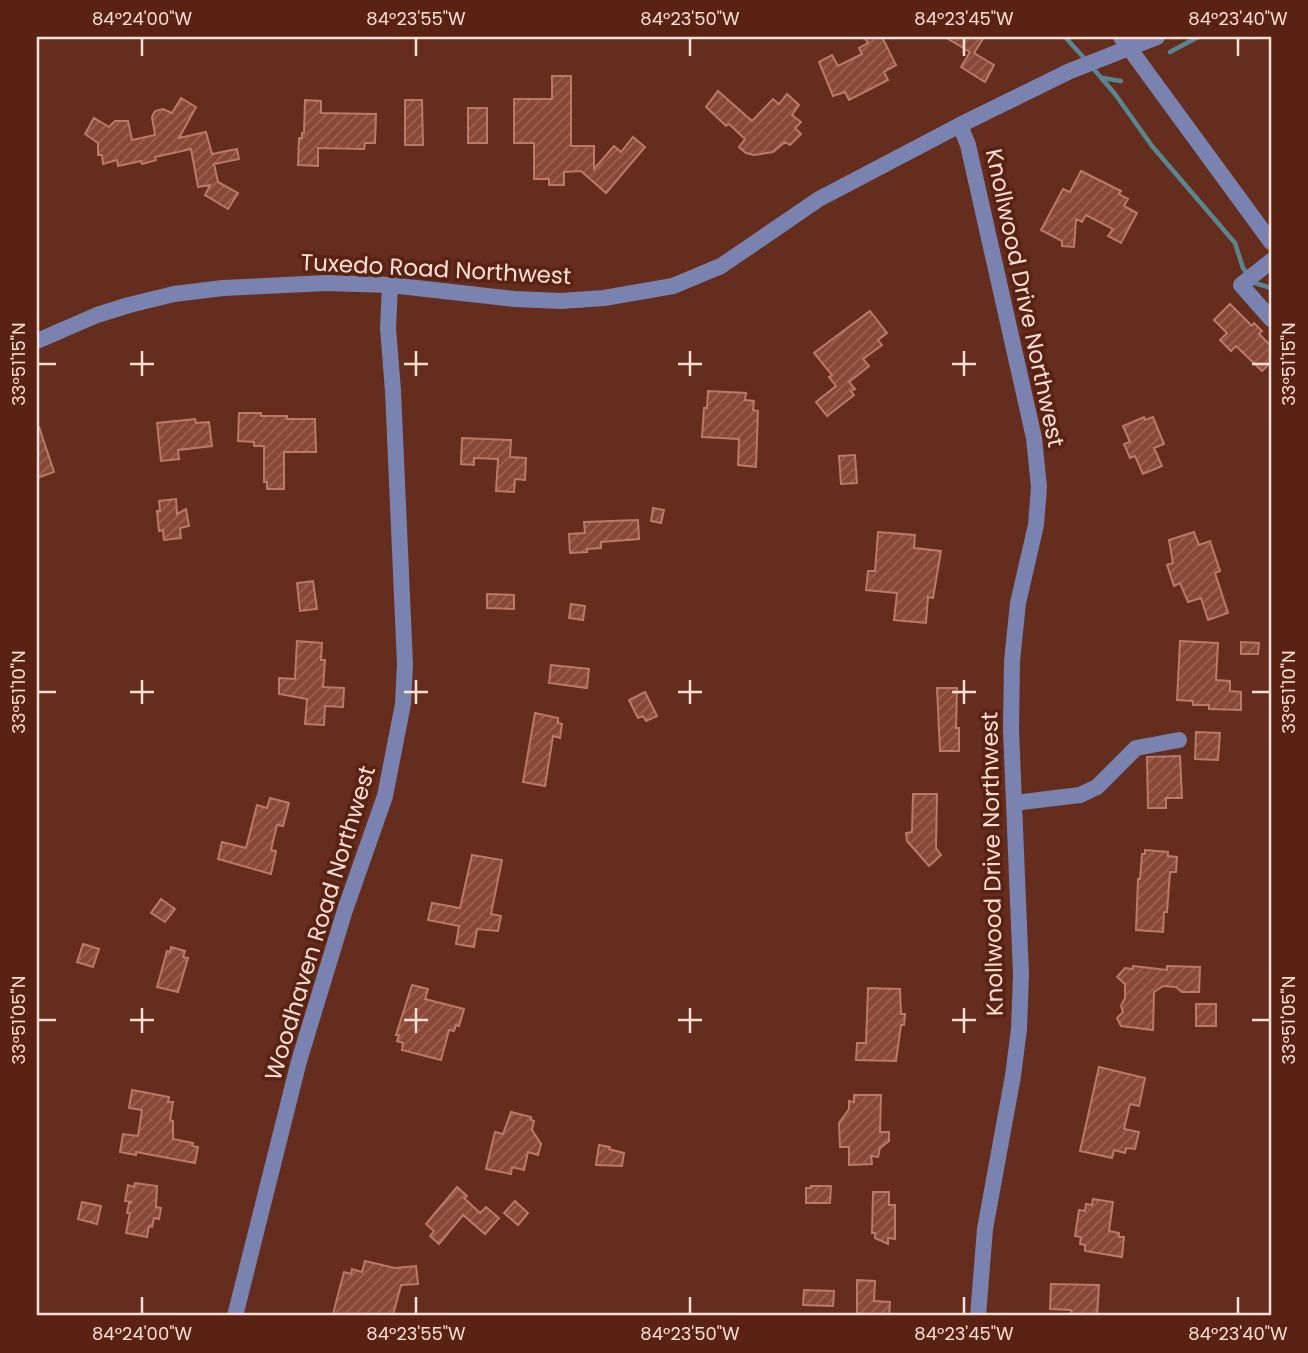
<svg xmlns="http://www.w3.org/2000/svg" width="1308" height="1353" font-family="Poppins,sans-serif">
	<defs>
		<pattern id="building-hatch" width="6" height="6" patternUnits="userSpaceOnUse" patternTransform="scale(1.75)"><rect width="6" height="6" fill="#894836"/><path d="M-1 1l2-2M0 6l6-6M5 7l2-2" fill="none" stroke="#9b6252"/></pattern>
	</defs>
	<rect width="100%" height="100%" fill="#652d1d"/>
	<g fill="none" stroke-linecap="round" stroke-linejoin="round">
		<path stroke="#598690" stroke-width="4.5" d="M1065,37l20,22
			M1170,52l28,-15
			M1091,66l24,28 37,52 83,97 8,25 12,15 16,5
			M1103,78l18,3"/>
	</g>
	<path fill="url(#building-hatch)" stroke="#ba7a67" stroke-width="2" d="M864,37h18l14,28 -12,7 4,8 -39,20 -4,-8 -12,4 -14,-34 13,-7 6,11 24,-12 -3,-6 9,-5z
		M945,37h39l-10,16 20,12 -9,17 -24,-15 9,-15z
		M552,76h19v70h23v23l20,-23 7,6 12,-15 12,10 -39,46 -25,-22 -17,1v13h-15v-6h-15v-36h-20v-44h38z
		M718,91l34,30 21,-22 6,5 8,-10 12,11 -7,10 9,7 -6,6 6,6 -11,11 -5,-3 -12,10 -19,3 -8,-2 -7,-6 6,-8 -16,-15 -3,2 -20,-19z
		M181,98l15,9 -17,31 27,-6 6,22 25,-5 2,10 -25,5 4,18 20,11 -10,16 -23,-14 5,-10 -12,2 -7,-38 -36,8 1,3 -14,4 -1,-3 -23,5 -1,-6 -14,4 -1,-9h-4v-12l-13,-9 9,-16 15,9 6,-6h13l4,19 23,-5 -3,-18 3,-6 8,-2 9,4z
		M305,100l16,1v12l55,1 -1,29h-10l-1,6 -46,-1v18l-20,-1 1,-27h3v-5h2z
		M405,100h17l1,45h-18z
		M468,108h19v35h-19z
		M1081,171l40,20 -2,3 9,5 -4,7 13,7 -16,30 -13,-7 5,-7 -27,-14 -4,7 -6,-3 -2,28 -12,-1v-5l-21,-11 22,-41 7,3z
		M1230,304l22,22 2,-3 8,8 -3,3 12,12v16l-9,9 -26,-25 -5,5 -11,-11 7,-7 -13,-13z
		M870,311l17,22 -9,7 4,5 -19,14 6,7 -20,16 6,7 -4,2 3,4 -27,21 -11,-14 20,-16 -7,-9 3,-2 -18,-22z
		M708,391l38,2 -1,7 9,1 -1,9 5,1 -2,56 -18,-2 1,-26 -37,-2 2,-29h3z
		M239,413h22v3h26v3h28l1,33h-32v37h-17v-7h-3v-36h-10v-4l-16,-1z
		M1144,417l1,3 8,-3 11,27 -10,4 8,18 -19,8 -8,-18 -5,2 -6,-14 6,-2 -7,-16z
		M195,419l1,4 13,-1 3,24 -34,4 1,9 -18,2 -4,-38z
		M37,427h2l15,45 -17,6z
		M462,438l49,2 -1,17 16,1 -1,22 -10,-1 -1,13 -18,-1 2,-32 -24,-1v7l-13,-1z
		M855,455l2,28 -16,1 -2,-28z
		M176,499l1,15 9,-5 3,17 -9,2 1,10 -17,2 -1,-10 -4,1 -2,-20h3l-1,-10z
		M653,508l11,2 -3,13 -10,-2z
		M638,520l1,19 -38,3v6l-14,1v3l-17,1 -1,-19 16,-1 -1,-11z
		M878,532l37,3 -1,13 27,3 -8,47 -5,-1 -2,26 -32,-3 3,-27 -31,-3 2,-19h7z
		M1194,532l5,13 11,-4 10,30 -5,2 13,40 -20,7 -7,-22 -13,4 -8,-19 -6,3 -7,-21 6,-2 -4,-23z
		M313,581l4,28 -17,2 -3,-28z
		M487,594l27,1v14l-27,-1z
		M571,604l14,2 -2,14 -14,-2z
		M297,641l25,2 -1,17h4l-2,27 21,1 -1,19 -18,-1 -1,19 -19,-1 2,-25 -28,-5v-16l16,1z
		M1180,641l38,2 -2,37 14,1v10l11,1v18l-32,-1v-4h-16v-4l-16,-1z
		M1241,642l18,1 -1,11h-17z
		M551,665l38,4 -2,19 -38,-5z
		M937,688h20l-1,40h3v23h-19z
		M645,692l12,24 -11,5 -3,-5 -5,2 -9,-18z
		M535,713l23,5v5l4,1 -2,14 -7,-2 -8,50 -22,-4z
		M1196,732l24,1 -2,27 -23,-1z
		M1180,756l2,42h-16v10h-18l-1,-51z
		M913,794h24l-1,54 5,7 -12,11 -22,-25 -1,-8 6,-1z
		M270,798l19,5 -6,23 -6,-1 -6,25 5,1 -5,23 -53,-15 4,-17 24,6 11,-43 10,3z
		M1145,850l23,2v4l9,1 -1,15h-6l-3,40h-3l-1,20 -27,-2 2,-51h2l2,-25h3z
		M472,855l30,5 -11,54 10,2 -3,15 -21,-2 -3,18 -18,-3 3,-18 -31,-6 4,-17 28,5z
		M161,899l14,10 -10,13 -14,-9z
		M83,944l16,5 -6,18 -16,-5z
		M171,947l14,4 -2,6 5,1 -10,34 -21,-5 10,-36 3,1z
		M1133,966l34,4v-4l33,1 -1,25h-17l-6,-5 -13,-1 -9,6 -1,38 -32,-4 -4,-8 6,-6 -2,-6 4,-8v-14l-8,-7 8,-9 8,1z
		M412,985l16,4 -3,10 39,10 -5,17 -3,-1 -2,6 -5,-1 -8,30 -39,-10 1,-7 -6,-2 2,-6h-3z
		M868,988l32,1 1,25h4l-1,11h-3l-5,36 -40,-1 1,-17h9z
		M1196,1004h20v22h-20z
		M1099,1067l46,11 -6,28 -9,-2 -6,25 15,3 -4,17 -9,-1 -1,5 -11,-3 -2,8 -32,-7z
		M132,1090l37,7 -1,5h5l-3,18 3,1v18l20,4 -1,3 6,1 -3,16 -59,-11v3l-16,-3 3,-18 15,2 4,-26 -13,-2z
		M854,1095h27l-1,37h9v9l-9,7 -2,9 -7,-1 1,8 -23,1v-18h-9l-1,-24 10,-14v-8l5,1z
		M511,1112l20,5v3l3,1 -2,9 9,14 -3,11 -10,-3 -4,18 -12,-3 -1,7 -25,-5 9,-37 8,2z
		M599,1145l11,2 -1,2 15,4 -2,13 -26,-1z
		M135,1183l22,3 -1,21 5,1 -2,11 -5,-1 -2,9 -3,-1 -2,11 -21,-4 4,-20h-3l2,-10 3,-1 -7,-1 3,-16 6,2z
		M811,1186h20l-1,17h-24v-15h5z
		M457,1187l10,9 -3,2 16,15 6,-6 13,11 -14,16 -22,-19 -24,29 -9,-8 4,-5 -8,-7z
		M873,1192h16v13h6v34l-7,-1v6l-13,-6v-5h-3z
		M1093,1199l20,3 -4,29 10,2v4h5l-2,20 -37,-6v-6l-5,-1 1,-7 -6,-1 4,-26 6,1 1,-7 6,1z
		M515,1201l13,12 -10,12 -14,-12z
		M82,1202l19,4 -4,18 -19,-5z
		M365,1261l30,7 21,-2 2,18 -17,1 -8,30 -52,1 -8,-2 11,-42 7,2 1,-5 10,3z
		M857,1280l18,1 -1,20 16,1 -1,14h-26v-2l-6,-1z
		M1051,1284l48,1 -2,31h-26v-6l-21,-1z
		M804,1290l30,1 -1,15 -30,-1z"/>
	<g fill="none" stroke-linecap="round" stroke-linejoin="round">
		<path stroke="#7a82af" stroke-width="16" d="M1121,37l150,205
			M960,125l8,20 66,293 5,49 -3,38 -18,78 -6,58 -1,68 10,246 -2,54 -6,47 -28,153 -7,87
			M1271,261l-30,24 30,34
			M37,341l60,-26 32,-10 45,-11 49,-6 104,-5 63,2 125,14 46,2 43,-3 69,-12 48,-20 98,-67 141,-74 110,-54 87,-34
			M1014,803l66,-8 17,-8 39,-39 43,-8
			M235,1316l64,-255 46,-151 40,-114 18,-92 2,-40 -12,-273 -5,-63 2,-43"/>
	</g>
	<path fill="none" stroke="#fcdfd7" stroke-width="2.5" d="M142,38v18M416,38v18M690,38v18M964,38v18M1238,38v18M142,351v25M416,351v25M690,351v25M964,351v25M38,364h18M130,364h24M404,364h24M678,364h24M952,364h24M1252,364h18M142,680v24M416,680v24M690,680v24M964,680v24M38,692h18M130,692h24M404,692h24M678,692h24M952,692h24M1252,692h18M142,1008v25M416,1008v25M690,1008v25M964,1008v25M38,1020h18M130,1020h24M404,1020h24M678,1020h24M952,1020h24M1252,1020h18M142,1297v17M416,1297v17M690,1297v17M964,1297v17M1238,1297v17"/>
	<g text-anchor="middle" stroke-width="7" stroke-linejoin="round" paint-order="stroke">
		<g font-size="23" fill="#fcdfd7" stroke="#592212">
			<text transform="translate(436 269) rotate(3)" y="8">Tuxedo Road Northwest</text>
			<text transform="translate(1025 298) rotate(78)" y="8">Knollwood Drive Northwest</text>
			<text transform="translate(992 864) rotate(-91)" y="8">Knollwood Drive Northwest</text>
			<text transform="translate(320 923) rotate(-73)" y="8">Woodhaven Road Northwest</text>
		</g>
	</g>
	<rect width="1308" height="1353" fill="none" stroke="#592212" stroke-width="77"/>
	<rect x="38" y="38" width="1232" height="1276" fill="none" stroke="#fcdfd7" stroke-width="2.5"/>
	<g font-size="18" text-anchor="middle" fill="#fcdfd7">
		<text x="142" y="25">84°24'00"W</text>
		<text x="416" y="25">84°23'55"W</text>
		<text x="690" y="25">84°23'50"W</text>
		<text x="964" y="25">84°23'45"W</text>
		<text x="1238" y="25">84°23'40"W</text>
		<text transform="translate(19 364) rotate(-90)" y="6">33°51'15"N</text>
		<text transform="translate(1289 364) rotate(-90)" y="6">33°51'15"N</text>
		<text transform="translate(19 692) rotate(-90)" y="6">33°51'10"N</text>
		<text transform="translate(1289 692) rotate(-90)" y="6">33°51'10"N</text>
		<text transform="translate(19 1020) rotate(-90)" y="6">33°51'05"N</text>
		<text transform="translate(1289 1020) rotate(-90)" y="6">33°51'05"N</text>
		<text x="142" y="1340">84°24'00"W</text>
		<text x="416" y="1340">84°23'55"W</text>
		<text x="690" y="1340">84°23'50"W</text>
		<text x="964" y="1340">84°23'45"W</text>
		<text x="1238" y="1340">84°23'40"W</text>
	</g>
</svg>
